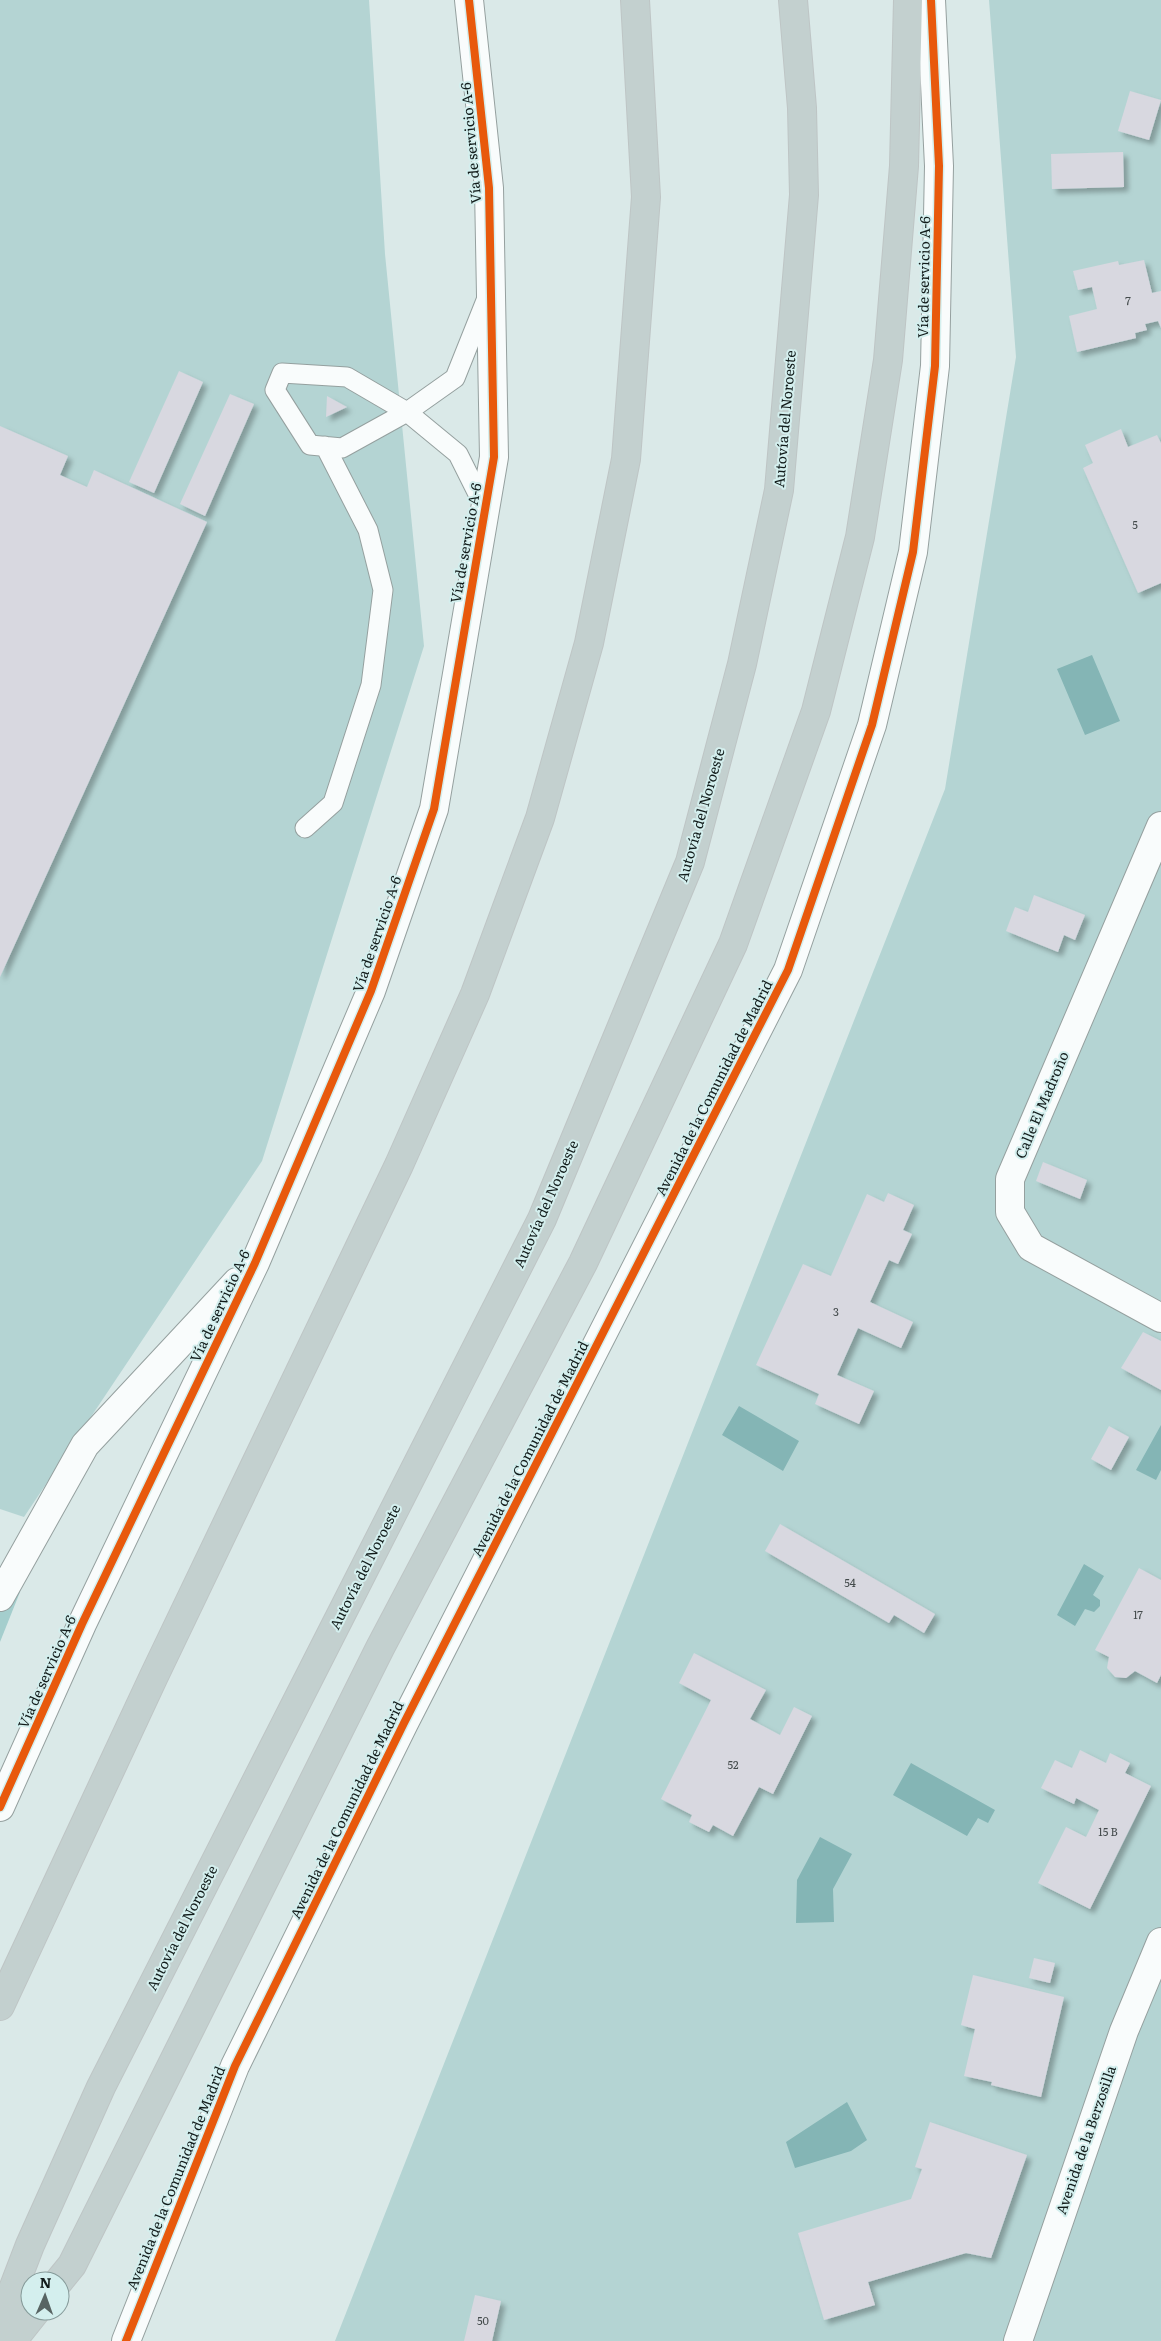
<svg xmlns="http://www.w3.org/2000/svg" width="1161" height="2341" font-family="Literata,serif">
	<defs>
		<filter id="shadow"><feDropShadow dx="4.5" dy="4.5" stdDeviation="2.5" flood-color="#0004"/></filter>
	</defs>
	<rect width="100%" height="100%" fill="#dae9e8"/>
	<path fill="#b4d4d3" d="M0,0h369l16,254 39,392 -162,515 -238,356 -24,-8z
		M989,0h172v2341h-826l610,-1552 71,-432z"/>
	<path fill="#a4cecd" d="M0,1592h20l-20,50z"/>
	<path fill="#84b5b5" d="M1092,655l28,66 -35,14 -28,-66z
		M739,1406l60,35 -16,30 -61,-36z
		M1161,1425v45l-5,10 -20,-10z
		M1084,1564l20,12 -11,19 7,5v6l-6,6 -9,-3 -10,17 -18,-11z
		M911,1763l84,47 -7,13 -10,-5 -11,18 -74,-41z
		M820,1837l32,17 -19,35 1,33 -38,1 1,-43z
		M847,2102l20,38 -16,11 -56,17 -9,-26z"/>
	<path fill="#d8d8e0" filter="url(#shadow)" d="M1130,91l31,9 -12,40 -31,-9z
		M1123,152l1,35 -72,2 -1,-35z
		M1144,260l8,33 9,-2v37l-3,-7 -13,3 2,6 -12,3 1,5 -59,14 -8,-36 28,-7 -5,-22 -14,3 -5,-19 45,-10 1,4z
		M179,371l24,11 -49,111 -25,-11z
		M230,394l24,10 -49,112 -25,-12z
		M327,396l20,11 -21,10z
		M0,426l68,30 -8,19 27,12 7,-17 113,52 -207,455z
		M1121,429l7,18 29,-12 4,8v140l-23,10 -55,-125 10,-5 -8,-18z
		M1034,895l51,20 -10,25 -11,-5 -6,17 -52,-21 9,-24 13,5z
		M1043,1162l44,18 -7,19 -44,-18z
		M888,1193l26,12 -11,25 9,4 -14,30 -9,-4 -19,42 43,20 -12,26 -43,-20 -21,47 37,16 -15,33 -44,-20 4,-10 -63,-29 47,-101 28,12 36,-82 17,8z
		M1143,1332l18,9v49l-40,-22z
		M1109,1426l20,11 -18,33 -20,-11z
		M780,1524l155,90 -11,19 -30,-18 -5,8 -124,-72z
		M1139,1568l22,12v95l-4,8 -22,-12 -9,7 -11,-1 -8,-9 2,-11 -14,-7z
		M694,1653l72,37 -16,29 30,16 14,-28 18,9 -39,78 -14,-7 -26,49 -20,-11 -4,7 -20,-10 3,-7 -31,-16 50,-99 -32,-17z
		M1080,1750l26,13 4,-10 20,10 -5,10 26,13 -61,123 -52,-26 28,-56 20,10 13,-27 -23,-12 -2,6 -33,-16 14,-28 17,8z
		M1034,1958l21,5 -5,20 -21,-5z
		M973,1975l91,22 -23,100 -50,-12 1,-3 -28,-6 11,-47 -14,-4z
		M930,2122l97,33 -36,103 -25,-5 -98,29 7,23 -51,15 -26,-87 113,-34 11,-30 -7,-2z
		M475,2295l26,6 -9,40h-28z"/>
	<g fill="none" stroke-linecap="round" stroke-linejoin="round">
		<g stroke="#95a09f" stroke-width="21">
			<path id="service" d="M485,508l-27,-54 -51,-42 -60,-35 -65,-4 -7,17 35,55 32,3 65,-36 48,-34 32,-80
				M305,828l28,-25 38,-118 12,-95 -15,-60 -43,-84"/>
		</g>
		<g stroke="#95a09f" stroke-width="30">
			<path id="minor" d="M1161,826l-151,353v33l21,35 130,71
				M0,1597l85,-152 152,-163
				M0,1807l82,-183 173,-361 116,-272 63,-182 60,-352 -5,-269 -20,-188
				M126,2341l109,-275 169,-343 384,-753 84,-245 41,-173 22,-186 4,-200 -8,-166
				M1018,2341l106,-310 37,-89"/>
		</g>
		<g stroke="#bec5c5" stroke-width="30">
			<path id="motorway" d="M0,2006l154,-330 245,-511 76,-171 65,-176 49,-175 37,-184 20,-262 -11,-197
				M59,2281l13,-16 308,-617 203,-385 150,-319 83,-233 44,-174 28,-177 16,-194 4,-166
				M0,2323l30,-78 71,-158 441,-868 148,-357 52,-198 37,-174 25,-295 -2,-87 -9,-108
				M12,2341l24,-30"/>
		</g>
		<use href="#service" stroke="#f9fcfc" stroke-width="19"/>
		<use href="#minor" stroke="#f9fcfc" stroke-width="28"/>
		<use href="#motorway" stroke="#c3d0cf" stroke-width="28"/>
		<g stroke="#d4efee" stroke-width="11">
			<path id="cycleway" d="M0,1807l82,-183 173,-361 116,-272 63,-182 60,-352 -5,-269 -20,-188
				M126,2341l109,-275 169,-343 384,-753 84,-245 41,-173 22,-186 4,-200 -8,-166"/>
		</g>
		<use href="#cycleway" stroke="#e8590c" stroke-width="8"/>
	</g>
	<g text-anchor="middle" stroke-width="4" stroke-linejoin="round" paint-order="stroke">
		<g font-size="11" fill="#444b4c">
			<text x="1128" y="305">7</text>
			<text x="1135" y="529">5</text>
			<text x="836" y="1316">3</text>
			<text x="850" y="1587">54</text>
			<text x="1138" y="1619">17</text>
			<text x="733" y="1769">52</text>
			<text x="1108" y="1836">15 B</text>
			<text x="483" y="2325">50</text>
		</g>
		<g font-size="14" fill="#121c1b" stroke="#d4efee">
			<text transform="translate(471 143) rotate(-95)" y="5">Vía de servicio A-6</text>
			<text transform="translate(924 277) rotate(-89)" y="5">Vía de servicio A-6</text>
			<text transform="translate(785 419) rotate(-85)" y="5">Autovía del Noroeste</text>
			<text transform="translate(466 543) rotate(-80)" y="5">Vía de servicio A-6</text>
			<text transform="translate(701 815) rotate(-74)" y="5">Autovía del Noroeste</text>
			<text transform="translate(377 934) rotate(-71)" y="5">Vía de servicio A-6</text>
			<text transform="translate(714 1088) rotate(-63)" y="5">Avenida de la Comunidad de Madrid</text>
			<text transform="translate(1042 1105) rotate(-67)" y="5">Calle El Madroño</text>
			<text transform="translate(546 1204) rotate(-66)" y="5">Autovía del Noroeste</text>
			<text transform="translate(220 1306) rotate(-65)" y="5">Vía de servicio A-6</text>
			<text transform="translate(530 1449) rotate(-63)" y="5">Avenida de la Comunidad de Madrid</text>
			<text transform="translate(365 1567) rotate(-63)" y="5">Autovía del Noroeste</text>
			<text transform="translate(47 1672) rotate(-66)" y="5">Vía de servicio A-6</text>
			<text transform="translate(347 1810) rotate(-64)" y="5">Avenida de la Comunidad de Madrid</text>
			<text transform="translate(182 1928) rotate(-63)" y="5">Autovía del Noroeste</text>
			<text transform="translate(1086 2140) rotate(-71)" y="5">Avenida de la Berzosilla</text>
			<text transform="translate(176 2178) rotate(-68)" y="5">Avenida de la Comunidad de Madrid</text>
		</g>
	</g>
	<g transform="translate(45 2296) rotate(2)"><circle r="24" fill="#d4efee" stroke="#869b9a"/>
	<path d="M0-4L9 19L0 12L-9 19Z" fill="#586463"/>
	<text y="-8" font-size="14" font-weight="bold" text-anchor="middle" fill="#121c1b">N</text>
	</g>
</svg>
